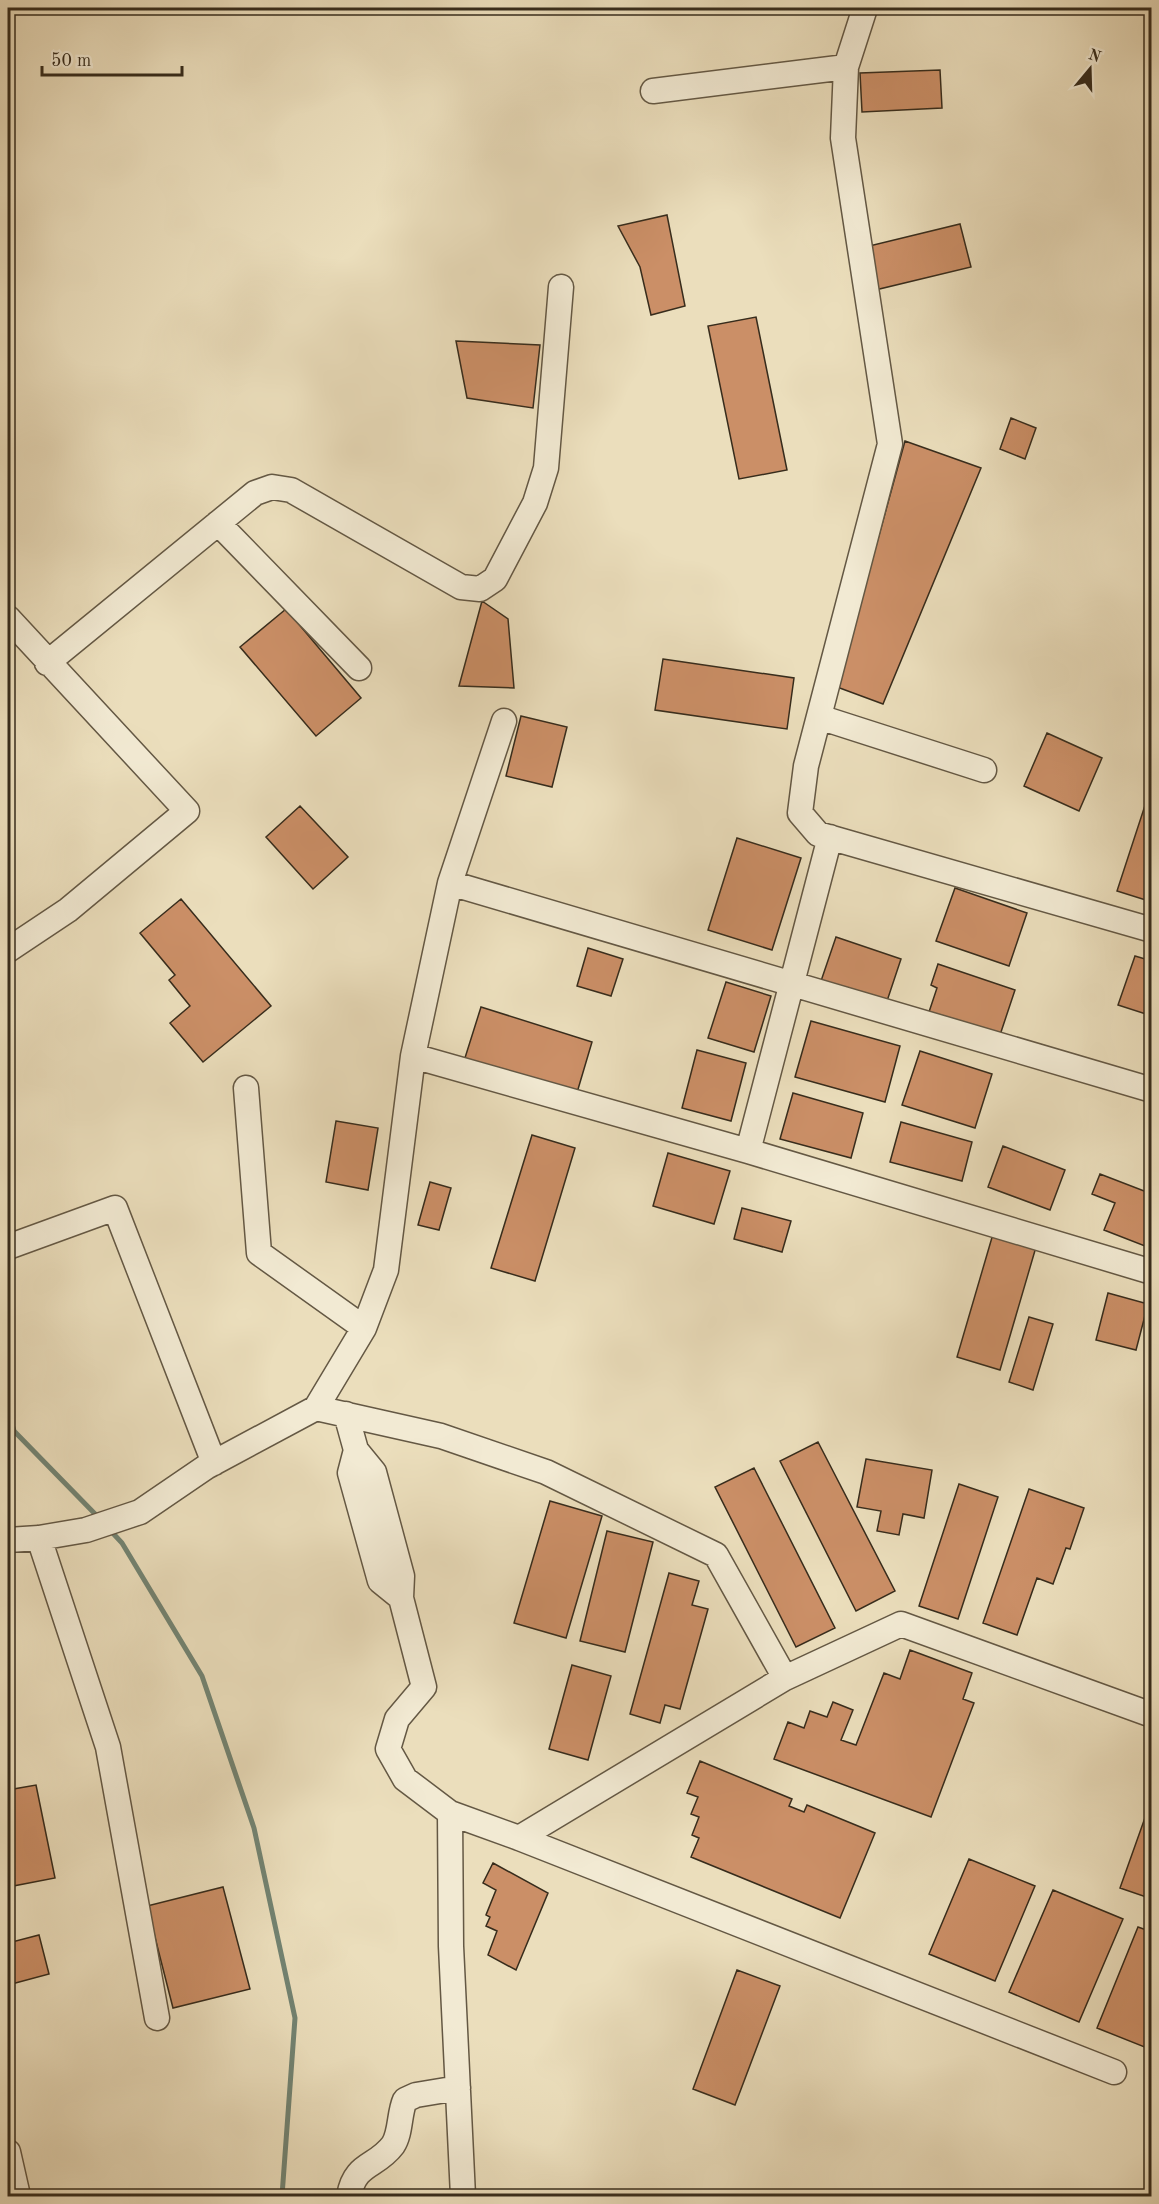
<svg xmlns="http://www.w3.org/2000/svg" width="1159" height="2204" font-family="'Old Standard TT',serif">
	<rect width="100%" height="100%" fill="#ebdebc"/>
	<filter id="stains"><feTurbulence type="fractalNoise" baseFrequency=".00333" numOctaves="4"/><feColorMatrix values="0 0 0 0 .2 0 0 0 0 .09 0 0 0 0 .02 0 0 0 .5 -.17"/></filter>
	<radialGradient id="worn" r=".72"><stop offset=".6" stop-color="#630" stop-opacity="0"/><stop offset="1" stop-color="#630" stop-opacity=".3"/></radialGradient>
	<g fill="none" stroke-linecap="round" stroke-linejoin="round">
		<path stroke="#728372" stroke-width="5" d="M8,1411l6,20 85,87
			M109,1529l13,14 80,133 52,152 41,190 -13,178"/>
	</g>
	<path fill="#cb8f67" stroke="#372c1c" stroke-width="1.5" d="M940,70l2,38 -80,4 -2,-39z
		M667,215l18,91 -34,9 -11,-48 -22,-41z
		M960,224l11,43 -100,24 -10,-43z
		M756,317l31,153 -48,9 -31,-153z
		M456,341l84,4 -7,63 -66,-10z
		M1011,418l25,10 -11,31 -25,-10z
		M905,441l76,27 -98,236 -46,-17z
		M482,601l26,18 6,69 -55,-2z
		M286,609l75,89 -45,38 -76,-89z
		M663,659l131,19 -7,51 -132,-19z
		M521,716l46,11 -15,60 -46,-11z
		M1047,733l55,25 -23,53 -55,-25z
		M1152,784v118l-35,-11z
		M300,806l48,51 -35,32 -47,-52z
		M737,838l64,20 -29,92 -64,-20z
		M955,888l72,25 -18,53 -73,-25z
		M181,899l90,107 -68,56 -33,-39 20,-17 -21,-26 6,-5 -35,-42z
		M836,937l65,22 -15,45 -65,-23z
		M588,948l35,11 -12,37 -34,-10z
		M1135,956l17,5v55l-34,-11z
		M938,964l77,26 -15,45 -71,-23 8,-24 -6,-3z
		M726,982l45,14 -17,56 -46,-14z
		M481,1007l111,35 -16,54 -112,-35z
		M811,1021l89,25 -15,56 -90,-25z
		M697,1050l49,13 -15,58 -49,-13z
		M920,1051l72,23 -17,54 -73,-23z
		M793,1093l70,20 -12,45 -71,-19z
		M336,1121l42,7 -10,62 -42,-8z
		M901,1122l71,20 -10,39 -72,-19z
		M532,1135l43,13 -40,133 -44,-13z
		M1003,1146l62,24 -15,40 -62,-23z
		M668,1153l62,18 -16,53 -61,-18z
		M1100,1174l52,20 -2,54 -46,-18 11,-27 -23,-9z
		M430,1182l21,6 -12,42 -21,-5z
		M742,1208l49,13 -9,31 -48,-13z
		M993,1234l43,13 -36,123 -43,-13z
		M1108,1293l40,11 -12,46 -40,-10z
		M1029,1317l24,7 -20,66 -24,-8z
		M818,1442l77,149 -39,20 -76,-150z
		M866,1459l66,11 -8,48 -21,-4 -4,21 -22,-4 4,-20 -24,-4z
		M754,1468l81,160 -39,19 -81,-160z
		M959,1484l39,13 -40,122 -39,-13z
		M1029,1489l55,19 -14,41 -4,-1 -13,36 -16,-6 -20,57 -34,-12z
		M550,1501l52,15 -36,122 -52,-15z
		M607,1531l46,11 -28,110 -45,-11z
		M669,1573l30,8 -7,24 16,4 -28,100 -15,-4 -5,18 -30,-9z
		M910,1650l62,23 -9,26 11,4 -43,114 -157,-58 14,-37 16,6 6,-17 17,6 6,-15 20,8 -12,30 15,5 28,-72 16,6z
		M572,1665l39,11 -23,84 -39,-11z
		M8,1732l5,31 -5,1z
		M700,1761l92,38 -3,7 15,6 3,-7 68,28 -35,85 -149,-61 8,-19 -7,-3 7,-18 -8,-3 7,-17 -11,-4z
		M36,1785l19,93 -47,9v-97z
		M1152,1798v101l-32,-11z
		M969,1859l66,27 -40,95 -66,-27z
		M493,1863l55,30 -32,77 -28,-15 9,-24 -11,-5 4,-9 -4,-2 10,-25 -13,-7z
		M223,1887l27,102 -77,19 -26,-102z
		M1053,1890l70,29 -44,103 -70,-30z
		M1138,1927l14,5v118l-55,-22z
		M39,1935l10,39 -41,11v-42z
		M737,1970l43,16 -45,119 -42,-16z"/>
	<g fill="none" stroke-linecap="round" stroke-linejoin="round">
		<g stroke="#645844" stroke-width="27">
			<path id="minor" d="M865,8l-19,59 -3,71 47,306 -84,322 -6,47 18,21 334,96
				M653,91l193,-24
				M218,523l141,145
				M8,618l179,193 -119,99 -60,40
				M47,663l208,-170 17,-6 19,3 170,97 19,2 15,-10 40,-76 11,-35 15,-181
				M819,717l165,53
				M450,883l54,-162
				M413,1056l335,95 404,121
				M246,1088l13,165 105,75
				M748,1151l82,-314
				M8,1247l107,-39 99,255
				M316,1408l48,-80 22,-58 27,-214 37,-173 702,207
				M346,1414l10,36 -6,23 30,108 21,17 23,89 -27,32 -9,30 17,30 45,34 1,133 12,250
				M356,1450l18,22 28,104 -1,22
				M39,1538l69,209 49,271
				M8,1540l31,-2 47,-8 54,-18 66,-45 110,-59 125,28 105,36 170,83 69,123 116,-54 251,91
				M785,1678l-266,160 595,234
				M450,1813l69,25
				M8,2152l10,44
				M349,2196c6,-34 27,-28 44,-51 8,-12 6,-32 12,-45l11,-5 42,-7"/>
		</g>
		<use href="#minor" stroke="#f2ead3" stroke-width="24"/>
	</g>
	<rect width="1159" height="2204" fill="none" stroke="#ebdebc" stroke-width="30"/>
	<rect x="9" y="9" width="1141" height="2186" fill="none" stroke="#372c1c" stroke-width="3"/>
	<rect x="15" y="15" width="1129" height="2174" fill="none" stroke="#372c1c" stroke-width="1.5"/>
	<g transform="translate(1090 69) rotate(19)" stroke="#f2ead3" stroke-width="4.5" paint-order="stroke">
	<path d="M0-4.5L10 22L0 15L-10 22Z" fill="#372c1c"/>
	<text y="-9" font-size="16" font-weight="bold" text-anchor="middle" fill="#372c1c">N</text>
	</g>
	<path d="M42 66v9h140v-9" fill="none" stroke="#372c1c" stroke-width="3"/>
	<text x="51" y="66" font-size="18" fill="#372c1c" stroke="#f2ead3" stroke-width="4.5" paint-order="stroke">50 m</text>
	<rect width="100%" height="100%" filter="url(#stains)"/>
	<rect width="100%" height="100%" fill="url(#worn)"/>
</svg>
